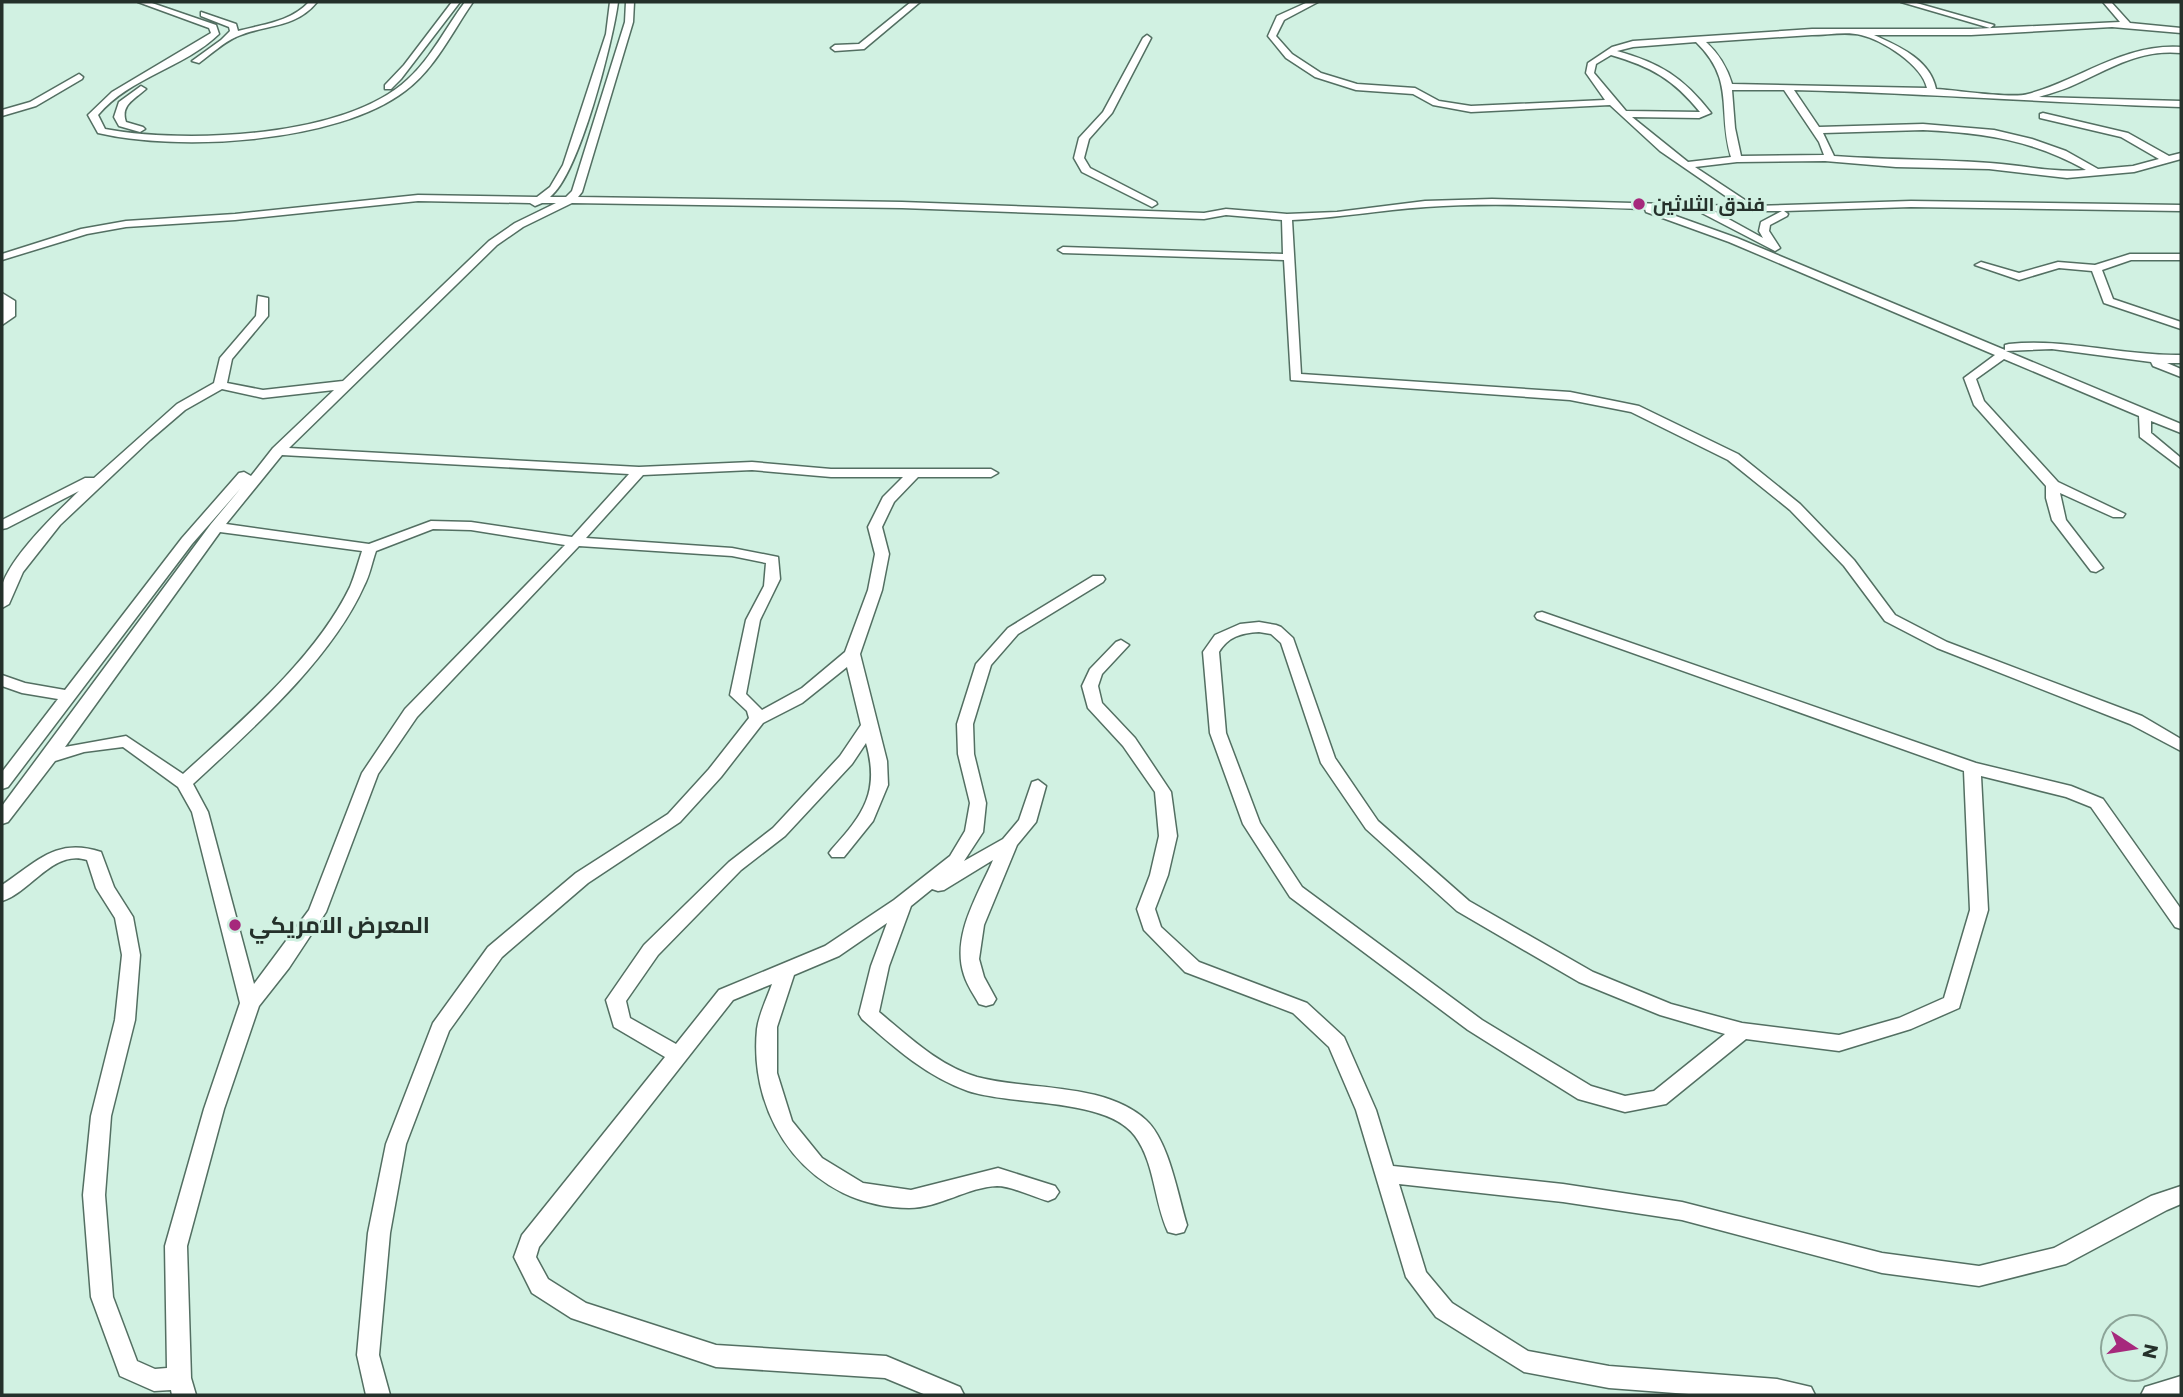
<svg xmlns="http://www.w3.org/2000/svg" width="2183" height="1397" font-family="Poppins,Cairo,sans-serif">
	<rect width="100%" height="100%" fill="#d1f1e2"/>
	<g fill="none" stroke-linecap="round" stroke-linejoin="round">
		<g stroke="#536f62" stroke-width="3">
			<path id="minor" d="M138,2h11l67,23 3,9c-35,34 -89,43 -121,81l7,14c80,15 241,9 303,-50 24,-22 38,-52 57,-77h8c-21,30 -38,67 -68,89 -68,52 -226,61 -307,42l-10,-18 24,-23 99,-59 -2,-5z
				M309,2h8c-22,27 -52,22 -81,35 -12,5 -26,18 -37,26l-7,-2 29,-21 9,-9 -1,-4 -28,-11v-4l35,12 2,7c26,-7 52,-9 71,-29z
				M452,2h8l-59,77 -10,10h-6v-4l19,-20z
				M610,2h8c-5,39 -39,173 -68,195h16l6,-6 53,-169 1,-20h8l-1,20 -51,170 -4,5 324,5 302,11 22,-4 61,5 50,-2 88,-11 67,-2 248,7 -80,-55 -50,-46 -139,7 -38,-7 -20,-11 -57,-4 -41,-13 -29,-19 -18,-22 9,-20 31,-14h10l-34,18 -8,16 16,18 29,19 36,11 58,4 24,13 32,5 134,-6 -19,-27 2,-10 24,-16 21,-6 179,-12h159l149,-7 -17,-20h8l19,21 51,5v5l-69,-6 -141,8h-97c24,11 56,24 62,54 20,1 76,10 92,5 52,-14 96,-51 153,-47v6c-41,-4 -70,15 -105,31 -12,6 -25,9 -37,13l142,4v6c-129,-4 -258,-14 -387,-17l25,37 104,-3 71,6 38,9 34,12 32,18 35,-3 26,-7 -38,-22 -81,-19v-4l3,-1 85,20 41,23 12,-3v6l-47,13 -67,6 -78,-9 -93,-2 -71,-6 -88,1 -42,5 59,39 157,-5 270,4v6l-270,-4 -127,4 4,3 -1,2 -17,9 -1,6 11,17 -5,3 -77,-40 -39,-1 78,28 268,112v-5l4,-1c58,-6 114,12 172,11v8h-14l14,6v8l-28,-11 -2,-4 -99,-13 -46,2 175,73v9l-30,-12v12l30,25v10l-41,-31 -1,-21 -135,-57 -28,20 8,22 74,81 67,32 -2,3h-10l-53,-24 6,27 37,48 -7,4 -5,-1 -39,-51 -6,-22v-12l-72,-81 -10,-27 31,-23 -266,-113 -83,-30 -1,-3c-73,-2 -146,-7 -219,-2 -45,3 -89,11 -134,13l9,154 269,18 69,14 99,48 62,50 54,56 41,55 52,27 195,74 39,23v12l-51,-27 -193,-76 -52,-27 -41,-55 -54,-56 -62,-50 -97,-48 -61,-12 -279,-20 -7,-120 -221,-7 -5,-3 5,-3 220,7 -1,-34 -56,-5 -22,4 -302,-11 -330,-5 -49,24 -26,18 -208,203 350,19 113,-5 79,7h160l7,4 -7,4h-73l-24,25 -12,25 7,27 -7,36 -22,64 27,107 1,24 -15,36 -29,36h-12l-3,-4 3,-4c32,-35 48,-58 34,-106l-14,21 -67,72 -44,34 -83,85 -32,46 4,17 46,26 43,-54 106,-44 69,-46 56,-44 15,-25 5,-28 -12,-49 -1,-30 19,-60 32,-36 85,-52h10l2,3 -2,3 -85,52 -27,31 -18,59 1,30 12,49 -3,29 -19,29 39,-22 16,-19 13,-38 6,-2 8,6 -10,36 -19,23 -33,80 -5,34 5,18 12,22 -3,5 -7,2 -7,-2c-5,-9 -12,-19 -15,-29 -13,-39 14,-80 29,-115l-49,30 -6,1 -6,-2 -21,17 -22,60 -10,46c29,24 60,54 98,65 53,14 127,5 169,43 23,21 32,76 41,105l-3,7 -8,2 -8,-2c-14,-30 -13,-69 -33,-96 -29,-39 -123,-30 -167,-45 -42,-15 -73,-43 -106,-72l-3,-5 12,-48 16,-43 -48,33 -45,19 -17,52v46l15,48 30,37 41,25 48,7 87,-22 57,18 4,6 -4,6 -7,3c-15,-4 -36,-15 -51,-15 -29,1 -58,22 -88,22 -97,-1 -161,-85 -152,-179 2,-15 10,-31 15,-45l-39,16 -194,247 -3,10 12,22 38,24 130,42 170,11 74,31 4,8h-38l-41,-17 -169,-11 -145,-49 -39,-25 -18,-36 8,-22 143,-178 -51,-30 -8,-27 38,-55 85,-83 44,-34 67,-72 21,-31 -14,-58 -45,36 -39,20 -42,54 -41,45 -92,61 -86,74 -53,74 -43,113 -16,89 -11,122 11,40h-24l-9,-40 11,-122 18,-89 47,-121 55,-76 88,-74 92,-59 41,-45 40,-51 -2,-7 -17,-16 16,-75 18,-34 2,-23 -34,-7 -153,-10 -162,171 -39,57 -52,138 -37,56 -30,38 -35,103 -37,137 4,132 5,17h-24l-1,-5 -17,1 -34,-15 -29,-79 -8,-102 8,-79 24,-96 7,-65 -7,-37 -19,-30 -9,-28c-34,-11 -56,32 -85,41v-16c35,-23 54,-48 99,-33l13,35 19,30 7,38 -5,65 -24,96 -6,79 8,102 24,64 18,8 12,-1 -2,-122 39,-137 36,-106 -48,-191 -14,-25 -55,-40 -39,5 -29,9 -47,61 -6,2v-18l209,-282 30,-36 -49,56 -184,243 -6,2v-17l56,-73 -36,-6 -20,-7v-11l23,8 40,7 117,-152 57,-65 5,-1 7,4 22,-28 61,-58 -71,8 -41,-9 -37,21 -35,30 -90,85 -37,47 -14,32 -7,4c0,-6 -1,-15 0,-22 8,-29 55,-74 77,-95l-72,37 -5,1v-9l83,-42h9l83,-74 37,-21 6,-25 36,-42 2,-20 10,2v18l-36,43 -5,24 36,7 80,-9 146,-140 26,-18 41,-20h-14l-7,3 -5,-3 -112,-2 -183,19 -109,7 -39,7 -85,26v-6l79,-25 45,-8 109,-7 183,-19 119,2 13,-10 13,-22 43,-131zM1812,35c15,0 35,-4 49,0 22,5 61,30 66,53l-195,-4c-5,-17 -13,-30 -26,-42zM1696,42c40,39 21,68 35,115l-43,5 -56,-45 67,1 12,-5c-28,-36 -51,-50 -94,-62l16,-4zM1611,55c41,12 62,24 89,57l-74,-1 -32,-38 2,-9zM1732,90h52l35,52 5,13 -83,1 -6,-28zM1923,130c62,3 109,10 163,40 -33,3 -64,-5 -96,-7 -52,-4 -104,-3 -156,-7l-11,-23zM1714,211h68l-21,11 -2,9 4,7zM282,455l347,19 -57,63 -101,-15 -40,-1 -62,23 -143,-20zM752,470l79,7h72l-20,20 -15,30 7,27 -7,36 -23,62 -43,36 -40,22 -16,-16 14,-74 20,-41 -2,-22 -46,-9 -146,-10 57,-63zM433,529l38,1 94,15 -160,164 -43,64 -53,137 -55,74 -46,-172 -15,-28c59,-55 138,-124 171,-198 6,-11 8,-24 12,-35zM220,532l142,19c-4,12 -7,24 -12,36 -35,72 -109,134 -167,187l-57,-38 -61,11z
				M911,2h9l-56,47 -29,2 -4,-3 4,-3 24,-1z
				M1901,2h12l81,23 -4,3z
				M1147,35l4,3 -39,75 -23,26 -5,19 6,10 66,34 1,2 -5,3 -70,-35 -8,-14 5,-20 24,-26 40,-74z
				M79,74l4,3 -1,2 -46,27 -34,10v-6l28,-8z
				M141,86l5,3c-11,10 -26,16 -20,33l17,5 2,2 -5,3 -21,-6 -5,-9 5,-15z
				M2130,254h51v6h-50l-29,10 11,29 68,23v7l-77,-26 -12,-32 -33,-3 -40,12 -44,-15 6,-3 38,11 39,-11 37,3z
				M2,293l13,8v15l-13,9z
				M1542,612l434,151 95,23 32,13 78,110v20l-6,-2 -84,-120 -25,-10 -85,-21 7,134 -29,98 -48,21 -72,22 -93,-12 -80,65 -41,8 -47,-13 -110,-69 -178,-133 -47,-73 -33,-91 -7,-81 12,-17 25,-11 19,-2 17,3 5,2 12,11 42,120 43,63 91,80 124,71 78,32 71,19 97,12 60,-17 45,-20 26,-88 -6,-139 -427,-152 -2,-3 2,-3zM1259,632l12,2 10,9 40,120 45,66 91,82 122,71 81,33 65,19 -71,57 -29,5 -34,-10 -109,-66 -180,-133 -42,-64 -34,-90 -7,-81c9,-15 22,-19 40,-20z
				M1121,640l8,5 -27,29 -4,12 4,17 33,35 36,54 6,44 -9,39 -13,34 6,18 38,35 108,41 37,34 32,73 17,56 170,18 119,18 200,51 97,13 75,-18 97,-52 30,-10v18l-14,6 -101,54 -87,22 -97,-13 -200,-53 -119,-18 -164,-18 27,88 26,31 76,48 81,15 168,13 34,8 4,8h-113l-93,-7 -85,-16 -88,-55 -30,-40 -50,-167 -27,-63 -36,-34 -108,-41 -41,-42 -7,-21 13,-34 9,-39 -4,-44 -32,-46 -35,-38 -6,-22 8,-17 26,-27z
				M2181,1376v19h-40l4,-8z"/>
		</g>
		<use href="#minor" fill="#fff" fill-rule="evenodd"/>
	</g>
	<g fill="#a6297c" stroke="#d1f1e2" stroke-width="2.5">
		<circle cx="1639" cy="204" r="7"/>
		<circle cx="235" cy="925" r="7"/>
	</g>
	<g text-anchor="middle" stroke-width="6" stroke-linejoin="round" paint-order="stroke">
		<g font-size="19" font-weight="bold" fill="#24302a" stroke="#d1f1e2" text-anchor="start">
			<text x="1653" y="211">فندق الثلاثين</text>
		</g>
		<g font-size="23" font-weight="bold" fill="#24302a" stroke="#d1f1e2" text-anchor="start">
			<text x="249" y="933">المعرض الامريكي</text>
		</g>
	</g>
	<rect width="2183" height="1397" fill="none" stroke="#24302a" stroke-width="7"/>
	<g transform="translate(2134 1348) rotate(102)"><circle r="33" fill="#d1f1e2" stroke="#8ca498" stroke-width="2"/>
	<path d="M0-5L12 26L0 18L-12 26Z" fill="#a6297c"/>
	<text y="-10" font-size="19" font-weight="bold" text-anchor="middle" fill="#24302a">N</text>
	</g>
</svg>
